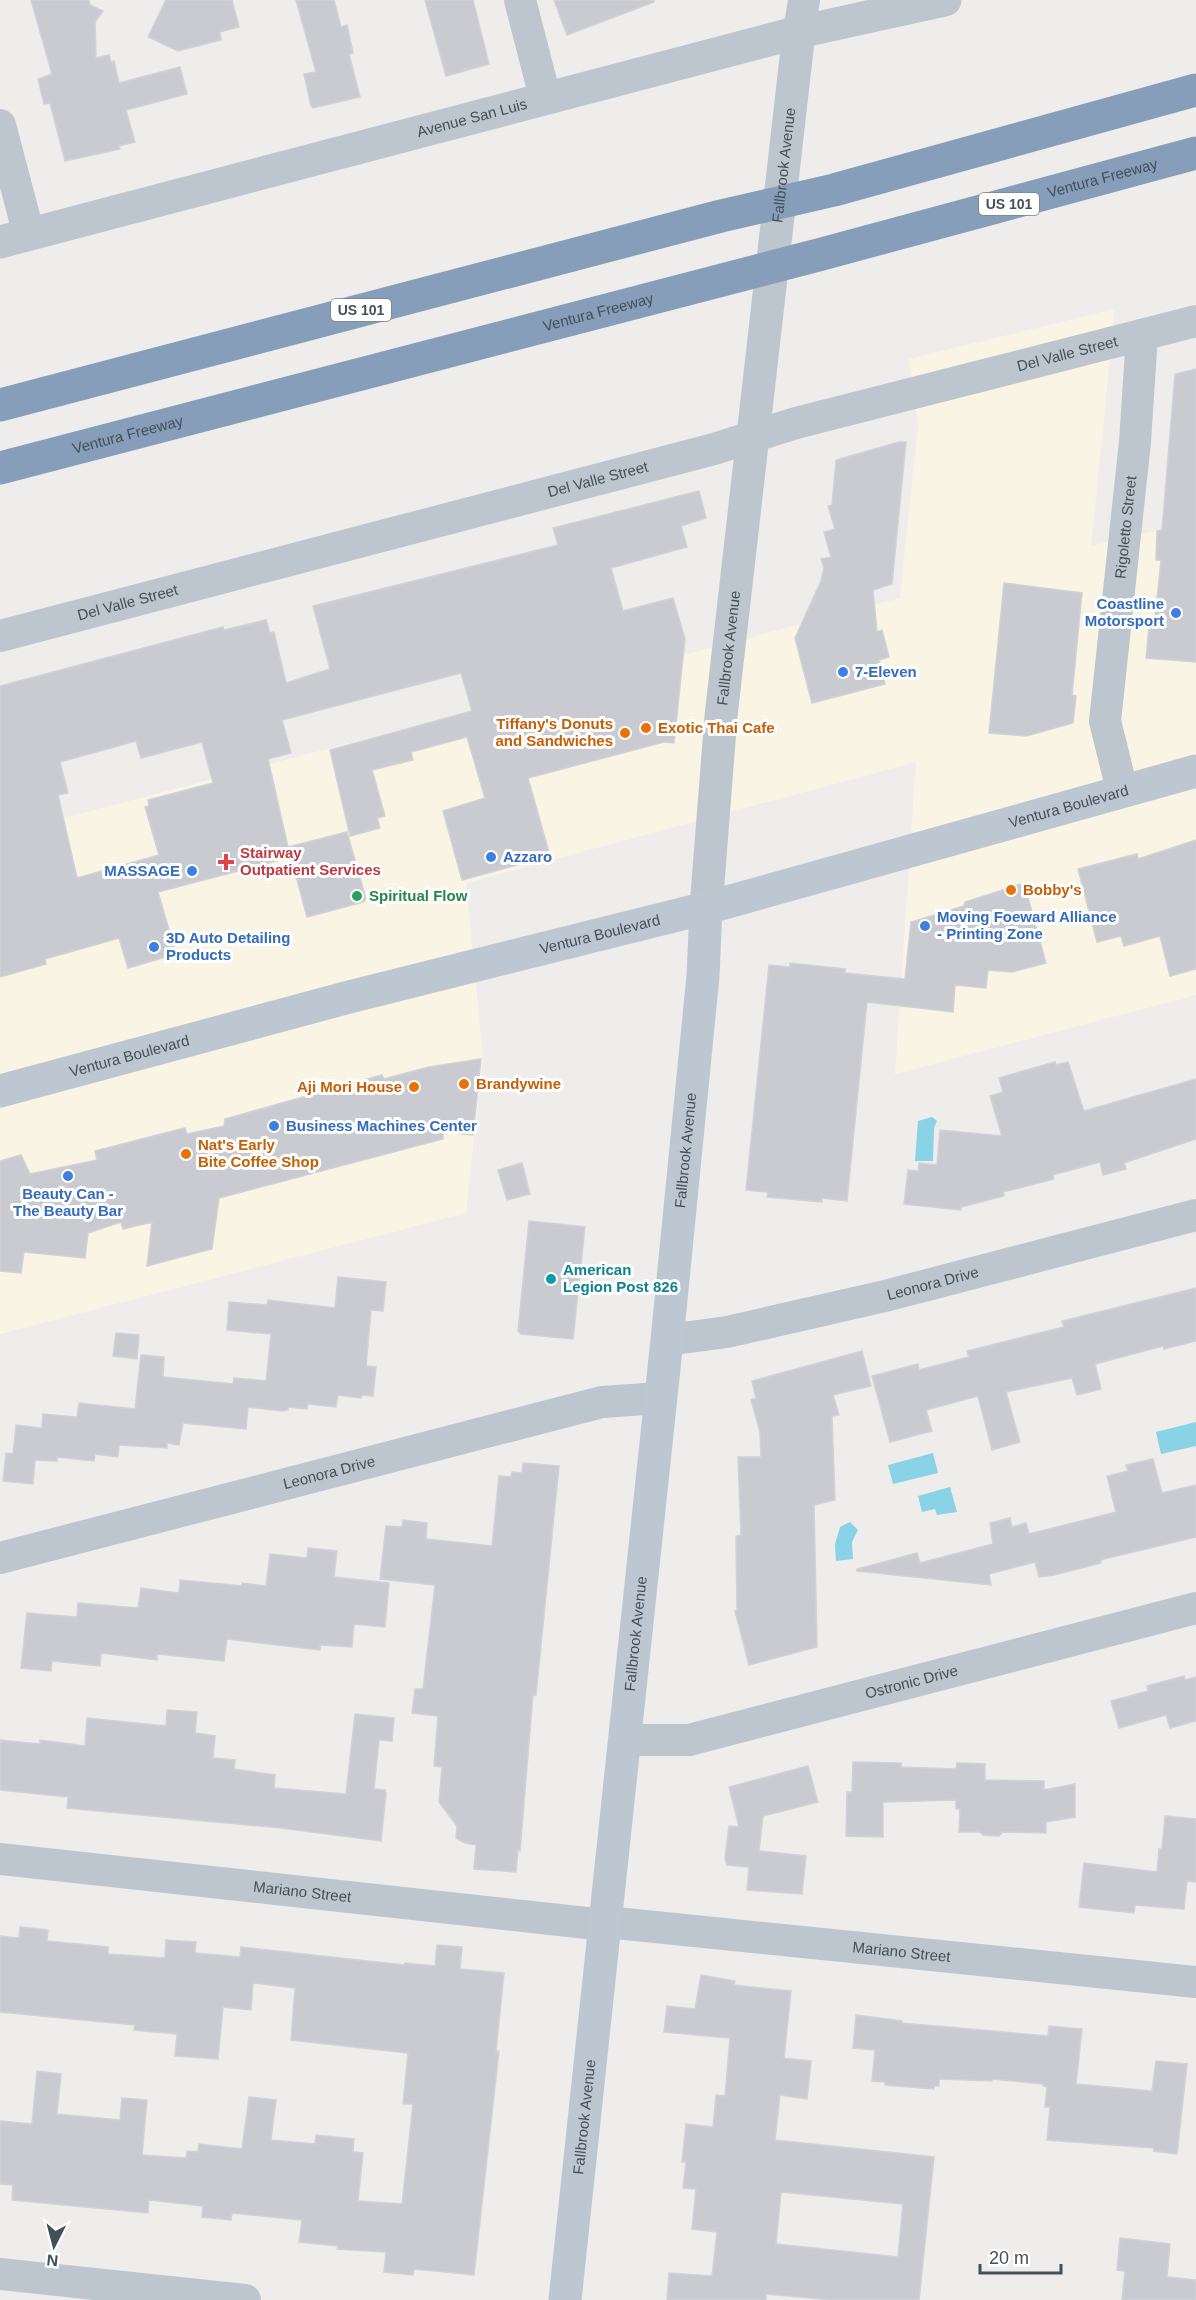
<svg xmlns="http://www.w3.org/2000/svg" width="1196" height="2300" font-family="Helvetica,sans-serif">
	<rect width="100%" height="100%" fill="#efecec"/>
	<path fill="#faf4e4" d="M1115,309l-24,237 105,-25v474l-301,79 21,-312 -450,121 17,173 -17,157 -466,121v-499l900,-237 18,-172 -9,-67z"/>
	<path fill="#8ad2e6" d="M932,1117l5,4 -3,7 -1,33h-18l3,-40z
		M1196,1422v24l-35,8 -5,-22z
		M933,1453l5,20 -45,11 -5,-19z
		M950,1487l7,25 -20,3 -2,-6 -13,3 -4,-16z
		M850,1522l8,8 -6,12 1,17 -17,2 -1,-17 5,-17z"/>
	<path fill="#c9cbd1" stroke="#d0d2d7" stroke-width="1.5" fill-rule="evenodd" d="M31,0h58l1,5 13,6 -8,11 1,36 13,-3 2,7 3,-1 5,22 61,-16 7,27 -61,16 9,32 -16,4 1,3 -55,12 -15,-58 -6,1 -6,-25 14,-5z
		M166,0h66l7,27 -19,5 1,8 -43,11 -30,-14z
		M296,0h38l7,27 6,-2 6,28 -4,1 11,43 -47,11 -2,-2 -7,-32 12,-2z
		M425,0h48l16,64 -43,12z
		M554,0h100v2l-87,33z
		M1196,369v293l-50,-4 3,-31h5l7,-67h-5l1,-29 5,-1 13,-156z
		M899,442h7l-14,142 -19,6 4,42 5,-2 7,27 -10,3 6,24 -73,19 -17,-65 26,-57 3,-14 -3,-8 10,-2 -7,-25 11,-3 -7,-23 4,-1 4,-45z
		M699,491l7,27 -25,8 6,21 -76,21 12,43 50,-13 12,41 -11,104 -10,-1 -136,36 22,78 -88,24 -19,-69 42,-13 -18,-61 -56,15 2,8 -41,10 13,46 -8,2 3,10 -30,8 -20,-86 142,-39 -11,-38 -179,47 9,33 -23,6 20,88 59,-15 19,67 -3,3 -56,15 -16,-60 -133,35 18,62 -48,14 -9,-30 -74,21 1,5 -46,13v-291l223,-59 1,3 42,-10 4,13 4,-1 12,51 44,-14 -17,-63 245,-61 -5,-17zM136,741l5,17 61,-16 11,41 -65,17 1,6 -4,1 14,48 -82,23 -19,-83 10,-2 -8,-31z
		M1004,583l78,10 -10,102 4,1 -3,27 -47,13 -37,-3z
		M1196,840v129l-26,7 -10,-40 -36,10 -3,-10 -24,6 -19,-73 59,-15 1,5z
		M1024,883l22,80 -34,9 -24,-2 -2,18 -31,-3 -2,27 -86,-10 -20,199 -25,-3v4l-55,-5 1,-5 -22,-2 23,-225 21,2v-4l55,6v4l60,6 6,-57 53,-16 1,-4z
		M481,1059l-8,76 -30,-3v7l-224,59 -7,51 -65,17 5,-44 -29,7 -2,-7 -33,11 -3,25 -61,-6 -3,21 -21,-2v-110l21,-6 9,19 67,-14 -2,-9 90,-23 2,6 37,-8 1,-7 157,-44 2,4 45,-12z
		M1055,1062l1,3 12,-3 16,49 112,-32v60l-72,24 2,6 -23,6 -3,-13 -47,13 1,4 -51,13 1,4 -43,11v3l-57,-6 4,-34 10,1 1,-8 18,2 3,-35 62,6 -12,-40 13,-4 -4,-14z
		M522,1163l8,31 -23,6 -9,-30z
		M529,1221l56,6 -12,112 -52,-5 -3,-3z
		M338,1277l48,5 -3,29 -12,-1 -5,56 10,1 -3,29 -11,-1 -1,3 -23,-3 -2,12 -28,-3 -1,5 -19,-2v3l-5,1 -35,-4 -2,22 -63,-6 -4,22 -12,-2v5l-48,-3 -1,12 -23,-3 -1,7 -37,-4v4l-22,-1 -2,24 -30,-3 3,-28 7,1 3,-29 26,3 1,-14 34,3 2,-14 56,6 6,-54 23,2 -1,20 70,7 1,-6 32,3 5,-47 -44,-4 2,-28 38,3 1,-5 67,8z
		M1196,1288v53l-32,8 -1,-3 -68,18 6,25 -24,6 -5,-17 -66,14 14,50 -28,8 -14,-54 -52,14 6,21 -42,11 -18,-66 46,-12 1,6 50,-13 -2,-6 97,-24 -2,-6z
		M116,1333l23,2 -2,24 -24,-3z
		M862,1351l9,35 -38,9 6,20 -7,1 3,84 -21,5 3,142 -68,18 -14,-54 2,-1 -1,-74 5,-1 -3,-78h23l-1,-25 -9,-32 5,-2 -4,-17z
		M1153,1459l9,34 34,-8v52l-96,23 1,3 -47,12 -15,2 -4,-15 -46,12 2,11 -134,-14v-2l60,-16 3,10 73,-19 -3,-21 20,-5 2,9 14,-4 3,11 87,-22 -9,-36 21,-5 -2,-6z
		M523,1463l36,3 -23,229 -3,-1 -13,157 -2,-1 -2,22 -42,-3 2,-24 -11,-2 -9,-5 1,-12 -18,-24 3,-35 -8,-1 4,-50 -26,-3 3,-24h8l12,-104 -55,-6 6,-53 16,1 1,-7 24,3 -1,16 66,7 7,-70 12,1 1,-5 10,1z
		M308,1548l29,3 -3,26 55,6 -4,44 -31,-3 -2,23 -32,-2v5l-93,-11 -3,22 -67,-7v6l-56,-7 -1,13 -48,-5 -1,10 -30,-3 6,-55 50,4 1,-14 60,5 3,-20 38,5 1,-13 62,6v-3l24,3 4,-32 37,4z
		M1184,1676l1,4 11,-3v44l-26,7 -4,-13 -47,13 -8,-27 37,-10 -1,-5z
		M167,1710l30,2 -2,21 20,3 -2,22 22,2 -1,9 41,6 -1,13 72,6 9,-80 39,4 -2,23 -13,-1 -5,49 11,1 1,4 -5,47 -100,-13 -214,-20 1,-11 -68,-7v-50l40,4v-4l45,6 2,-28 79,8z
		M853,1762l48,1v4l55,2 1,-6 28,1v16l59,1v9l31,-6v33l-29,5v11l-44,-1 -3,4 -16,-1 -3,-3h-21l1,-23h-4v-9l-73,2v35l-37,-1 1,-44h5z
		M808,1766l10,36 -55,14 -4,35 47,5 -4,38 -55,-4 2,-23 -22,-2 -2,-7 4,-32 10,1 -10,-40z
		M1165,1816l31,3v63l-9,-1 -3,28 -49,-4 -1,8 -55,-6 5,-44 73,9 2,-23h3z
		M20,1927l28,3 -1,11 61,6v7l57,4 1,-18 30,2 -1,11 45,4 1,-10 163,18 1,-2 30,3 2,-21 25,2 -2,22 44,4 -8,78h3l-25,224 -60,-6 -1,6 -29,-3 2,-20 -49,-3 1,-3 -39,-4 3,-22 -70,-7 -1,7 -29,-3 1,-11 -54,-6 -1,13 -136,-13 1,-15 -13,-1v-63l32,3 5,-53 24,3 -4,40 63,6 2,-22 25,2 -5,55 44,3 1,-7 11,1 1,-8 43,5 7,-52 27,3 -5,40 44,4 1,-9 38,4 -1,13 10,1 -5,48 44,3 11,-100h-10l5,-51 -117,-13 4,-52 -42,-5 -2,27 -28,-3 -5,52 -43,-3 2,-22 -43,-4 1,-5 -135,-13v-76l19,2z
		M701,1975l34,6 -1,4 57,6 -7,67 27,3 -4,38 -27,-4 -5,45 159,17 -15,143h-87l-66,-6v6h-99l2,-27 43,3 5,-44 -25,-3 4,-40 -13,-1 3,-26h-4l4,-38 27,3 3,-32 9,1 5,-58 -66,-6 3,-26 28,3zM781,2192l122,12 -5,53 -122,-13z
		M856,2015l46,6v2l146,13 1,-10 33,3 -6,55 76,7 4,-30 31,3 -10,90 -23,-3v-3l-107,-8 3,-33h-5l2,-20 -4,-1v-2l-51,-5v2l-53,-2v7h-5v3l-49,-4 1,-3 -14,-1 3,-31 -22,-2z
		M1120,2238l50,6 -3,33 29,3v20h-74l3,-29 -8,-1z"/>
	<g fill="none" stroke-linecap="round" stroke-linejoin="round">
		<g stroke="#bdc6ce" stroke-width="32">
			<path d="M520,0l25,97"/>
			<path d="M799,32l5,-32"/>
			<path d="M0,125l29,110"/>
			<path id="s1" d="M0,636l714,-187 82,-26 400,-102"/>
			<path id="s2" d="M1122,790l-17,-69 30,-279 7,-107"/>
			<path id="s3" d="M667,1340l60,-8 158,-36 311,-81"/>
			<path id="s4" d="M0,1558l602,-156 58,-4"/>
			<path id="s5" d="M625,1740h64l507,-132"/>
			<path id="s6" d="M0,1859l605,66"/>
			<path id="s7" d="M606,1922l590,60"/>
			<path d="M0,2274l245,26"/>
		</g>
		<g stroke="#bdc6ce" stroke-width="33">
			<path id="s8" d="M0,242l799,-210 146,-32"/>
			<path id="s9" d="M706,908l15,-192 78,-684"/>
		</g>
		<g stroke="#bdc7d2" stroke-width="33">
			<path id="s10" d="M0,1091l353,-95 353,-88 490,-137"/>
			<path id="s11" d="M565,2300l102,-960 36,-364 3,-68"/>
		</g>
		<g stroke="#869eb9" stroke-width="33">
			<path d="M0,405l721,-189 113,-26 362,-100"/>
			<path id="s12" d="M0,468l822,-214 374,-101"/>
		</g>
	</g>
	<g fill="#3f7fe0" stroke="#fff" stroke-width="2">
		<circle cx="1176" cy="613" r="6"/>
		<circle cx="843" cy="672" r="6"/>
		<circle cx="491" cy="857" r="6"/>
		<circle cx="192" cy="871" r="6"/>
		<circle cx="925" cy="926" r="6"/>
		<circle cx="154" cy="947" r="6"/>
		<circle cx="274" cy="1126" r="6"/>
		<circle cx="68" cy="1176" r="6"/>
	</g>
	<g fill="#e8710a" stroke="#fff" stroke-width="2">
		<circle cx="646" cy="728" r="6"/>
		<circle cx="625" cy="733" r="6"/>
		<circle cx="1011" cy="890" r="6"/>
		<circle cx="464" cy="1084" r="6"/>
		<circle cx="414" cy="1087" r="6"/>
		<circle cx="186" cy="1154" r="6"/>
	</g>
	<path fill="#e0444e" stroke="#fff" stroke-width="2" d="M223 853h6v6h6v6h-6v6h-6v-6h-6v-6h6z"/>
	<circle fill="#2e9e5b" stroke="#fff" stroke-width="2" cx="357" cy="896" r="6"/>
	<circle fill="#0f9aa8" stroke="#fff" stroke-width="2" cx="551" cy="1279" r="6"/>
	<g text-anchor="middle" stroke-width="6" stroke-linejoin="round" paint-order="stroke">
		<g fill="#fff" stroke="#7d848a" stroke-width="1.5">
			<rect x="979" y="193" width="60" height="22" rx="4.5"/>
			<rect x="331" y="299" width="60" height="22" rx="4.5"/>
		</g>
		<g font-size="14" font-weight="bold" fill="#454f58">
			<text x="1009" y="209">US 101</text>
			<text x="361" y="315">US 101</text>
		</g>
		<g font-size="15" fill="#454f58" stroke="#fff">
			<text dy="5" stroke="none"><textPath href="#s8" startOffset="488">Avenue San Luis</textPath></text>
			<text dy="5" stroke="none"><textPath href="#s9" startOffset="747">Fallbrook Avenue</textPath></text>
			<text dy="5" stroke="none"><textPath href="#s12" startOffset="1140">Ventura Freeway</textPath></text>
			<text dy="5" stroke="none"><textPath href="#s12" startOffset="618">Ventura Freeway</textPath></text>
			<text dy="5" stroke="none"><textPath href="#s1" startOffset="1104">Del Valle Street</textPath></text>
			<text dy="5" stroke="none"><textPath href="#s12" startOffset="132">Ventura Freeway</textPath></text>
			<text dy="5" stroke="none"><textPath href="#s1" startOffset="618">Del Valle Street</textPath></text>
			<text dy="5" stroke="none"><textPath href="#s2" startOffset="266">Rigoletto Street</textPath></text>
			<text dy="5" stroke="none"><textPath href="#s1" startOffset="132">Del Valle Street</textPath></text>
			<text dy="5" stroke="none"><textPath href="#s9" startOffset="261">Fallbrook Avenue</textPath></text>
			<text dy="5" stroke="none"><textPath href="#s10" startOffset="1106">Ventura Boulevard</textPath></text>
			<text dy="5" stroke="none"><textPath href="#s10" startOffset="620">Ventura Boulevard</textPath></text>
			<text dy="5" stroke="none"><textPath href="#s10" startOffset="134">Ventura Boulevard</textPath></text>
			<text dy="5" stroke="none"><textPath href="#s11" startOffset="1156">Fallbrook Avenue</textPath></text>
			<text dy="5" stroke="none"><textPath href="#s3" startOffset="272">Leonora Drive</textPath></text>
			<text dy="5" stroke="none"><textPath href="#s4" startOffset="340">Leonora Drive</textPath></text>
			<text dy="5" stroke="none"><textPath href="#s11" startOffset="670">Fallbrook Avenue</textPath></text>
			<text dy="5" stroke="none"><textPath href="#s5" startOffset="294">Ostronic Drive</textPath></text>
			<text dy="5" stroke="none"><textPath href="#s6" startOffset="304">Mariano Street</textPath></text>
			<text dy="5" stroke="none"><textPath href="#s7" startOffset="297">Mariano Street</textPath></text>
			<text dy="5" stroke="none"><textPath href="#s11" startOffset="184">Fallbrook Avenue</textPath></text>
		</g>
		<g font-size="15" font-weight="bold" fill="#366cbe" stroke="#fff" text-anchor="start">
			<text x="1164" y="609" text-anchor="end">Coastline<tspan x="1164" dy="17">Motorsport</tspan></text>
			<text x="855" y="677">7-Eleven</text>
			<text x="503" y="862">Azzaro</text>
			<text x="180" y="876" text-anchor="end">MASSAGE</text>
			<text x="937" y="922">Moving Foeward Alliance<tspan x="937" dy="17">- Printing Zone</tspan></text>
			<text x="166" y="943">3D Auto Detailing<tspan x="166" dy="17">Products</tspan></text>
			<text x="286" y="1131">Business Machines Center</text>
			<text x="68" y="1199" text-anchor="middle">Beauty Can -<tspan x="68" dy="17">The Beauty Bar</tspan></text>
		</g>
		<g font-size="15" font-weight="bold" fill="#c56008" stroke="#fff" text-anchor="start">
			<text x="613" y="729" text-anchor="end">Tiffany's Donuts<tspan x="613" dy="17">and Sandwiches</tspan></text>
			<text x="658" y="733">Exotic Thai Cafe</text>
			<text x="1023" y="895">Bobby's</text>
			<text x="476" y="1089">Brandywine</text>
			<text x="402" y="1092" text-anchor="end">Aji Mori House</text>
			<text x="198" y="1150">Nat's Early<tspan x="198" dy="17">Bite Coffee Shop</tspan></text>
		</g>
		<g font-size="15" font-weight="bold" fill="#be3a42" stroke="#fff" text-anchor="start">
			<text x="240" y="858">Stairway<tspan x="240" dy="17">Outpatient Services</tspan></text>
		</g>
		<g font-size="15" font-weight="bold" fill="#27864d" stroke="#fff" text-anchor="start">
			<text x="369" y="901">Spiritual Flow</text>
		</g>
		<g font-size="15" font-weight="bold" fill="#0d838f" stroke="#fff" text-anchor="start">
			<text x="563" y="1275">American<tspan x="563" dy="17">Legion Post 826</tspan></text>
		</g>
	</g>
	<g transform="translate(54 2246) rotate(186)" stroke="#ffffff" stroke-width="4.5" paint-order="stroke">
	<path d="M0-4.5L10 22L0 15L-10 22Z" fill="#454f58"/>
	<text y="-9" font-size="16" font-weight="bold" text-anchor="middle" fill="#454f58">N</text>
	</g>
	<path d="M980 2264v9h81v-9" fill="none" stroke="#454f58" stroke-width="3"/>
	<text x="989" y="2264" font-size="18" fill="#454f58" stroke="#ffffff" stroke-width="4.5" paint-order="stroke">20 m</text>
</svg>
